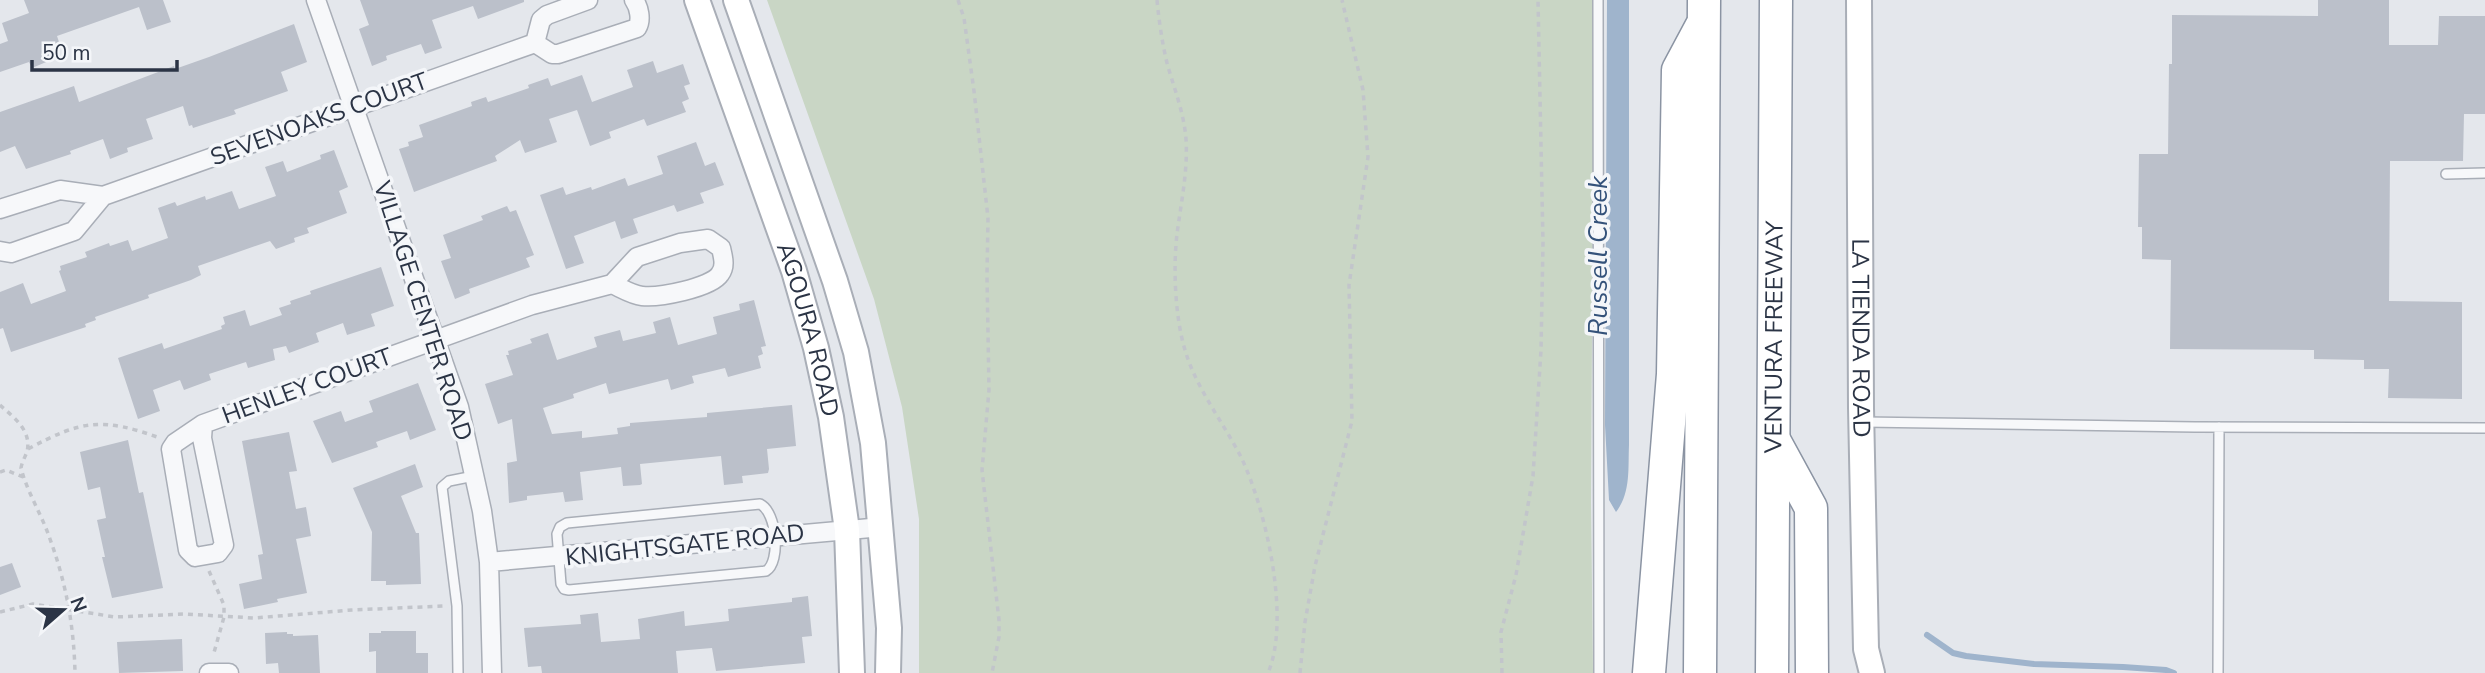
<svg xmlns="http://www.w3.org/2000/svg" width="2485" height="673" font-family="'Nunito Sans',sans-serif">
	<rect width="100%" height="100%" fill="#e4e7ec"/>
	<path fill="#c9d6c5" d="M767,0h827l-3,502 2,171h-674v-154l-17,-112 -28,-108z"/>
	<path fill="#9fb4cc" d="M1607,0h22v445c-1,23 2,48 -13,67l-7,-12 -4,-75z"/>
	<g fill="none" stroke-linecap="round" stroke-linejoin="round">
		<path stroke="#9fb4cc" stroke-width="6" d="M1927,635l26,18 13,3 68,8 89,3 43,3 8,3"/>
	</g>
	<path fill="#bbc0ca" d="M24,0h139l8,22 -24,8 -8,-23 -82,29 2,6 -13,5 5,13 -19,8 -3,-6 -29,10v-28l8,-3 -6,-18 27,-10z
		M360,0h164v2l-46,17 -5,-13 -41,14 10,28 -17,6 -4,-10 -35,12 1,4 -15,6 -13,-37 10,-4z
		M2318,0h71v45h49l1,-29h46v98h-21l-1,47h-73l-1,140 73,1v97l-74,-1 1,-29h-25v-9l-50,-1v-9l-144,-1 1,-89 -29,-1v-32h-4l1,-73h29l1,-90h3v-49l146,1z
		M294,24l13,38 -26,10 7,19 -54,19 2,4 -43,14 -1,-3 -3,1 -6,-20 -37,13 7,20 -26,9 1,4 -18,7 -7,-20 -33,12 1,3 -45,15 -11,-23 -15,6v-40l74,-26 5,16 95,-36 1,3 34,-12z
		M653,61l4,12 26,-9 7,20 -6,2 5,13 -7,3 4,10 -39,14 -3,-7 -35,13 2,6 -21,8 -13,-36 -28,9 8,23 -32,11 -5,-13 -25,16 2,5 -83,31 -15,-43 10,-3 -1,-4 15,-5 -4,-12 53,-19 -1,-4 15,-5 2,5 41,-14 -1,-3 20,-7 3,8 31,-11 10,27 41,-15 -6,-17z
		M696,142l9,24 10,-4 9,23 -24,8 4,10 -27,9 -3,-7 -41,14 5,14 -17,6 -6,-18 -41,15 10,27 -18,6 -26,-74 23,-8 3,8 25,-8 1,3 33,-12 3,8 35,-12 -6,-18z
		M334,150l14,37 -9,4 8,22 -40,15 2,5 -15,5 1,4 -19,7 -6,-8 -72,25 3,9 -10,5 -43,15 1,3 -54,19 1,3 -11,4 1,3 -75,25 -8,-24 -3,1v-37l23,-9 8,21 35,-13 -7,-20 2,-1 -1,-4 27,-9 -2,-5 24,-9 1,3 18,-6 4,11 36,-13 -10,-30 17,-6 2,4 28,-10 1,4 26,-9 7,18 37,-13 -11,-29 18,-6 4,11 34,-13 -1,-4z
		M507,206l3,6 6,-2 18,45 -8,3 4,9 -61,22 1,4 -15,6 -14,-38 10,-3 -8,-23 40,-15 -2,-4z
		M381,267l13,39 -23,8 4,12 -28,9 -4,-12 -27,10 3,9 -30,11 -3,-7 -13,3 2,11 -27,8 -2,-6 -37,12 2,6 -27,10 -4,-10 -27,10 7,21 -22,8 -20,-61 44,-15 2,6 58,-20 -1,-3 4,-2 -2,-7 22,-7 5,16 32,-11 -3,-7 12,-4 -1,-3 21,-7 -1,-3z
		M754,300l12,46 -5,1 2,7 -5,2 3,12 -33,9 -3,-9 -33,8 2,7 -23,7 -3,-11 -59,15 -3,-11 -33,11 1,4 -31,10 9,26 30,-3v7l36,-4 -1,-6 13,-2v-3l77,-6v-4l85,-8 4,41 -29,3 2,20 -1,4 -26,3 1,7 -19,2 -3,-29 -81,8 2,20 -2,1 -17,1 -2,-19 -41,5 3,28 -18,2 -2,-10 -36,4v4l-18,3 -2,-40 10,-2 -5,-42 -14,5 -13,-40 28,-9 -7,-20h3l-1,-4 24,-8 -2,-4 18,-6 9,27 40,-13 -3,-10 26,-7 3,11 33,-8 -3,-11 17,-5 8,28 39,-11 -4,-17 27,-7 -1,-6z
		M418,383l18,47 -26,10 -3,-9 -31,11 2,5 -46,16 -19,-42 28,-10 4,11 28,-10 -4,-11z
		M289,432l8,39 -8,1 7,37 10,-2 5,29 -15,3 11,54 -30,6 1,3 -34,7 -5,-25 23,-5 -4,-24 5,-1 -21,-113z
		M128,440l11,53 4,-1 20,96 -51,10 -10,-41h3l-8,-37 9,-2 -6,-31 -12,3 -8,-38z
		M415,464l8,23 -22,9 15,37h3l2,51 -35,1v-4h-15l1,-49 -19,-44z
		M12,563l9,24 -21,8v-28z
		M808,596l4,40 -10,1 3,26 -89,8 -4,-23 -36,3 2,22h-136l-1,-7 -13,1 -4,-39 57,-4 -1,-9 18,-2 3,29 39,-3 -2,-20 46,-8 1,15 44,-5 -1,-12 64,-7v-4z
		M381,631h35v22h12v20h-52v-22l-7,1v-19h12z
		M287,632v2h6v2l25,-1 2,38h-41l-1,-10 -12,1 -1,-31z
		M182,639l1,32 -64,2 -2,-31z"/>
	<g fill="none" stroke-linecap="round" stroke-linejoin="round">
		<g stroke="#a9aeb7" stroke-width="12">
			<path id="lane" d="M1598,0l1,673
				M2446,174l39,-1
				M1864,422l331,5 290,1
				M760,504c17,8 21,58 6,67l-197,19 -5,-1 -3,-5 -4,-50 3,-7 7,-4z
				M458,673l-1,-67 -15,-119 7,-6 25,-5
				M2218,673l1,-246"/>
		</g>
		<g stroke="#a9aeb7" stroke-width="21">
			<path id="street" d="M316,0l143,407 23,104 7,51 3,111
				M535,43l17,11h6l79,-26c5,-8 2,-21 -3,-28
				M535,43l6,-23 6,-5 41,-15
				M0,209l60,-19 43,6 432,-153
				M0,251l11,2 63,-22 29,-35
				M203,424l-1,14 22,107 -6,8 -23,4 -7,-7 -17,-101 4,-6 28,-19 329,-119 80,-21 25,-27 43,-14 28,-4 13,9c2,9 5,18 -1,26 -9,14 -62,24 -78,22 -10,-1 -21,-8 -30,-12
				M489,562l393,-35
				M209,673h20"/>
		</g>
		<g stroke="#a9aeb7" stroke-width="28">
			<g id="secondary">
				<path id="s1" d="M697,0l97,271 22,77 15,69 16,113 5,143"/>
				<path d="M736,0l99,281 21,71 17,91 16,185 -1,45"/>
				<path id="s2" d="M1859,0l2,408 5,241 6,24"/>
			</g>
		</g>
		<g stroke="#8b94a3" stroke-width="35">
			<g id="highway">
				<path d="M1775,442l36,66 1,165"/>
				<path d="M1649,673l24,-299 5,-304 23,-43"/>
				<path d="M1700,673l4,-673"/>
				<path id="s3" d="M1772,673l4,-673"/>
			</g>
		</g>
		<path stroke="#c2c5cb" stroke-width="3.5" stroke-dasharray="5 5" stroke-linecap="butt" d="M958,0l6,18 10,73 14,127 -1,58 2,114 -7,80 17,150v17l-7,36
			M1157,0c2,21 5,42 10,63 7,25 17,50 19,76 2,32 -5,64 -9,95 -4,34 -2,83 8,116 11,38 38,72 56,107 25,52 50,162 27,216
			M0,405c14,13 32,25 27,47 -2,5 -5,10 -6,16 6,24 21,47 29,71 16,44 24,87 25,134
			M28,449c54,-29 74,-32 132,-11
			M0,472l6,-2 17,7
			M209,571l15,34v12l-11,39
			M0,612l33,-8 82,13 69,-3 70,4 98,-8 92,-4
			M1300,673l5,-51 10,-56 37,-145 -3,-136 19,-128 -5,-67 -21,-90
			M1502,673l-1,-41 15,-57 17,-99 8,-126 2,-107 -5,-243"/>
		<use href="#lane" stroke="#f7f8fa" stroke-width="9"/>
		<use href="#street" stroke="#f7f8fa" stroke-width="18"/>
		<use href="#secondary" stroke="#fff" stroke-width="24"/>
		<use href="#highway" stroke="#fff" stroke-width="32"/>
	</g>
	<g text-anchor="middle" stroke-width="7" stroke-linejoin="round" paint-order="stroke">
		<g font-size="24" fill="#2b3445" stroke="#f4f6f9">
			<text transform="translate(319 119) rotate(-20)" y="8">SEVENOAKS COURT</text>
			<text transform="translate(423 311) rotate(72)" y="8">VILLAGE CENTER ROAD</text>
			<text dy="8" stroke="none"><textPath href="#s1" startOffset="348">AGOURA ROAD</textPath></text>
			<text dy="8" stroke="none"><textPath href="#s3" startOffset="336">VENTURA FREEWAY</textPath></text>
			<text dy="8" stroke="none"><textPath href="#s2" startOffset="338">LA TIENDA ROAD</textPath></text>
			<text transform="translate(307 386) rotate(-20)" y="8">HENLEY COURT</text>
			<text transform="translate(685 545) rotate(-6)" y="8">KNIGHTSGATE ROAD</text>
		</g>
		<g font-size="26" font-style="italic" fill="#34527a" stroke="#f4f6f9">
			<text transform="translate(1598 256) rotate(-90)" y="9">Russell Creek</text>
		</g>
	</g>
	<g transform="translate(63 610) rotate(70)" stroke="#f4f6f9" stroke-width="5" paint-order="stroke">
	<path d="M0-5L12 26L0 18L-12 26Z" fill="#2b3445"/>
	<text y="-10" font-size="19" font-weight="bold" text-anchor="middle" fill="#2b3445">N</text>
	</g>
	<path d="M32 60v10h145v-10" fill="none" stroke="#2b3445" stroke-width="3.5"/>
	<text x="42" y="60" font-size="21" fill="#2b3445" stroke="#f4f6f9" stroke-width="5" paint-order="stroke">50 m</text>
</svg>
